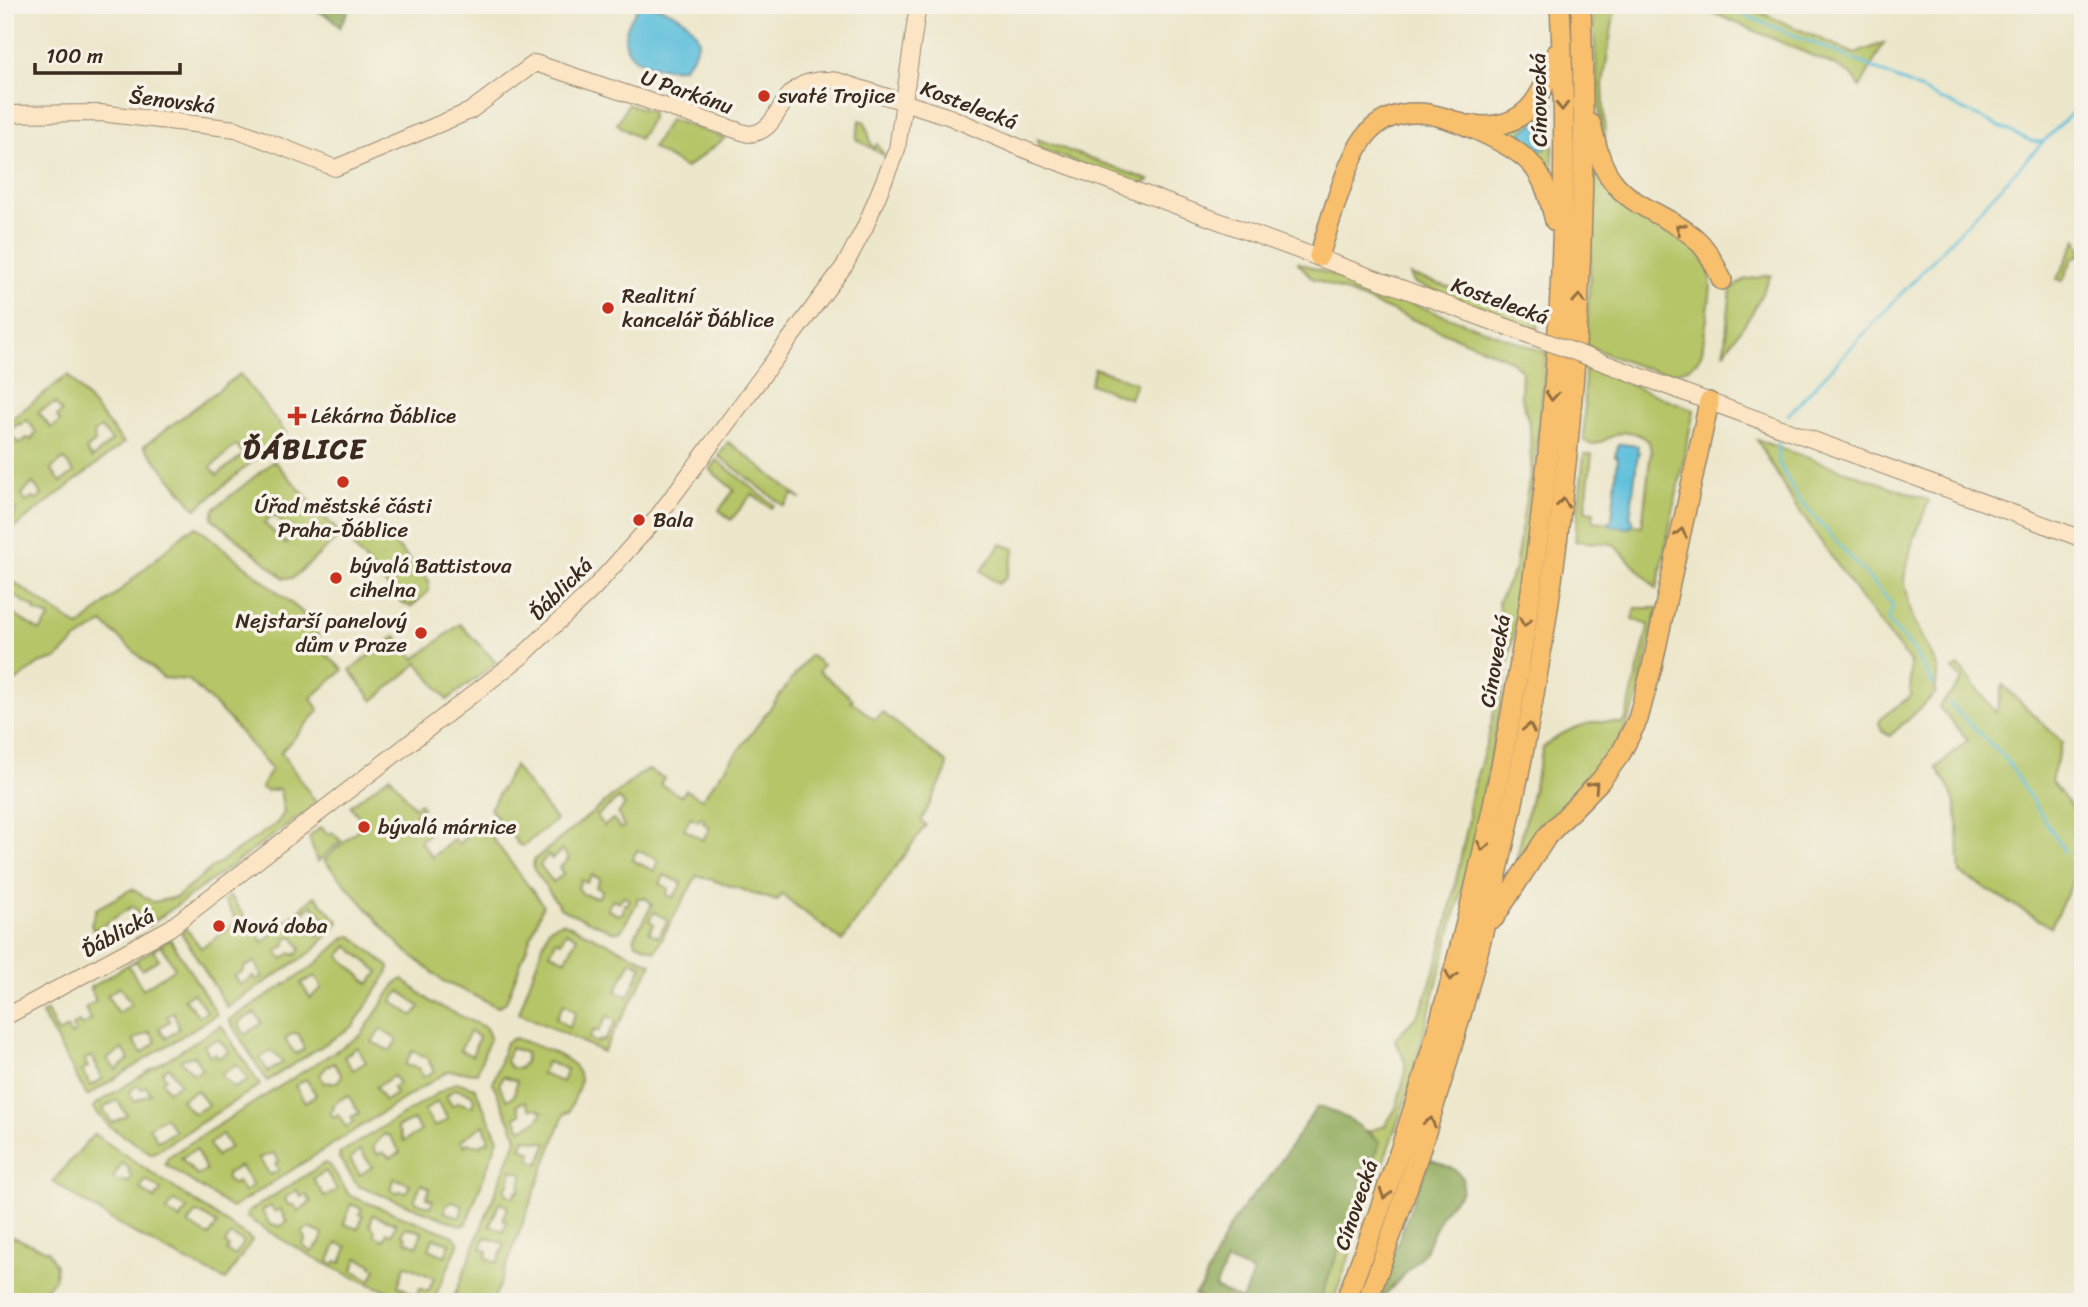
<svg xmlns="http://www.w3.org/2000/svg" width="2088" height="1307" font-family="Sriracha,sans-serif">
	<rect width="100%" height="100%" fill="#f7f3e8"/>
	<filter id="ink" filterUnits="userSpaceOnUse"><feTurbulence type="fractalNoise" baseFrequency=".0143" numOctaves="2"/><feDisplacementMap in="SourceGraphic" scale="14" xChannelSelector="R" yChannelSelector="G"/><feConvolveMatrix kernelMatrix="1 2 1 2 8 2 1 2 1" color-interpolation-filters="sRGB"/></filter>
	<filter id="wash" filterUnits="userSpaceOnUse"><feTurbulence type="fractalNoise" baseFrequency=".00686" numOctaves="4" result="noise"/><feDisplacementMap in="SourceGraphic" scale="28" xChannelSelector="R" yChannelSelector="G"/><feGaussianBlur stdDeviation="1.57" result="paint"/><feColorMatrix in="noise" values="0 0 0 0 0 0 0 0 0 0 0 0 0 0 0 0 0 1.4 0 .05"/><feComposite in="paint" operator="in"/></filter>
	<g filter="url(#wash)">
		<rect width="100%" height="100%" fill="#ece6ca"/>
		<path fill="#b5c568" stroke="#787843" stroke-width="2" fill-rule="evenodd" d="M1592,5h27l-5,9 -11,70 2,60 -4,-5z
			M1683,5h61l111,49 29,-11 -24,44 -7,-11 -17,-10 -132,-57z
			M1553,95v91l-55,-55 41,-21z
			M628,104l23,7 1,7 -13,21 -22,-15z
			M670,119l55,19 -39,30 -34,-20z
			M860,120l5,2 8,27 4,-5 8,12 -29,-17z
			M1037,139l112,41 -8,6 -103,-38z
			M1595,171l5,7c31,22 111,64 111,104 -1,23 -6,47 -9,70 -17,43 -86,5 -116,-7z
			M2077,239l6,15 -10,4 -10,23 -6,-2z
			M1297,262l250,91 -28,251 -41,224 -70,265 -75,209h-14l60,-160 -11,-11 17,-5 11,-18 9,-33v-14l-10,-21c7,-12 22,-20 27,-33 23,-59 33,-126 47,-188v-17l20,-67 17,-81 -8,-52 17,-33 16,-102 -1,-41 -9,-30 1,-26 -16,-12 -194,-80z
			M1410,275l127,39 1,16 -124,-47z
			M1771,275l-19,38 -28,40 7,-64 13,-9z
			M1585,367l109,43 -37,179 -44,-45 -38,-3 9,-87h8l-7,57 9,1 -1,9 49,5 9,-75 -2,-9c-25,-22 -36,-2 -57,3l-8,-5z
			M1095,368l41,15 -6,16 -40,-15z
			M240,374l46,59 -90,76 -52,-63zM236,445l8,9 -27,21 -6,-8z
			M68,375l56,68 -119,92v-13l8,-3 3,-10 -11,-8v-37l3,-3 -3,-4v-33zM55,403l7,9 -5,4 3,6 -9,6 -13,-16zM27,420l9,12 -5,8 -4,-2 -8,6 -9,-11 8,-10 2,2zM101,428l11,13 -20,17 -6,-8 9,-8 -1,-9zM64,459l10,13 -13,10 -10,-13zM33,483l9,12 -5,5 -5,-2 -6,4 -5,-7z
			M1757,440l172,60 -17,44 -8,35 8,37 26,52 -3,26 -45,42 -7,-4 -4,-9 2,-5 30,-22 -1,-34 -48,-62 -67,-95z
			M728,442l6,4 68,54 -9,-6 -9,12 -65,-50z
			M717,460l57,45 -3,3 -19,-14 -21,26 -12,-10 15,-20 -24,-20z
			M274,461l67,74 -48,43h-9l-72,-60 2,-9zM273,514l21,21 -8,9 -22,-21z
			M378,525l51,56v10l-18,16 -10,-5 -47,-54z
			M197,527l105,85 16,24 -5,6 30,28 -32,28 8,13 -38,41 36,52 -169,122 -15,-20 -39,25 -3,-7 5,-15 36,-20 21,13 24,-5 32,-27 68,-47 7,-10 -4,-24 -14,2 -5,-3 10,-19 -43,-51 -39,-38 -26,-2 -60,-55 -27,17 -20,19 -17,5 -34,25v-80l35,22 10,-14 -16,-6 1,-3 -30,-17v-15l74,51 108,-96z
			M1001,544l14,5 -9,29 -8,6 -17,-13z
			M1636,608h22l-21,94 -24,51 -97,107 27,-112c18,-18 53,-32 78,-24l5,-6 23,-93 -17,-6z
			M460,624l35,37 -1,4 -47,35 -29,-37 -45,38 -23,-31 46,-34 19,23z
			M810,655l13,10 -4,6 34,28 -2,2 24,19 7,-8 65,51 -1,9 -25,49 5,4 -84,116 -61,-47 -4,7 -80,-26 -42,76 -19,-8 -2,-6 18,-32 -6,-7h-9v5l-16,28 -7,1 -53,-23 -28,-41 1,-8 110,-89 5,-1 15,8 -4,6 21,12 5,-6 16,9zM619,798l6,7 -7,9 6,13 -3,2 -8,-10 -9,7 -7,-10zM691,817l7,4 3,-4 3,2 -1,4 7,4 -7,13 -19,-11zM562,850l7,9 -10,9 5,6 -11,8 -13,-17 8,-10 4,4zM637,850l21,10 -4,11 -22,-11zM592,875l8,4 -4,8 6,3 -4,8 -15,-4 -5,-6 3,-8 6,3zM664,875l18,8 -8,14 -7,-1 1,-8 -8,-4zM623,896l7,4 -3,5 -3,-1 -1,9 -5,2 -11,-6 6,-10 6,3zM654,912l14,8 -10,17 -9,-5 5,-8 -5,-4z
			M1959,666l37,47 7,-28 59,57 -11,39 32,40v38l-32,68 -91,-54c-5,-47 7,-64 -24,-105l32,-28 -29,-33 23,-26 -9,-12z
			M514,766l42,54 -33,26 -4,-1 -29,-36z
			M390,776l24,31 6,-4 3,4 -8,6 15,20 -10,8 12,16 22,-18 4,5 23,-21 62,82 -37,97 -8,5 -55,-26 -43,-35 -76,-86 41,-37 -15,-17z
			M321,827l7,8 4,-3 9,9 -24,21 -8,-25z
			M230,896l33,46 52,-46 24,26 -26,29 -86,56 -46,-75 5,-4 15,20 37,-26 -14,-21zM312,905l18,19 -13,12 -17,-20zM293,936l8,13 -5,6 -5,-2 -9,6 -5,-8 9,-7v-5zM255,962l7,15 -6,3 -3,-4 -13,9 -5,-9 9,-5v-4z
			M562,922l90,42 -49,88 -84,-39 30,-85zM566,932l11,5 -11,23 -16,-7 6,-13 5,2zM631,961l11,5 -14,31 -12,-6zM564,1004l12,8 -7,16 -13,-10zM607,1016l9,5 -12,20 -4,-1 -2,3 -9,-5 5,-8 4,2z
			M352,936l37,31 -1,6 -35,53 -86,55 -38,-61 82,-52 35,-31zM348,946l31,26 -10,12 -30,-28zM315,976l7,12 -12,10 -9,-15zM255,1013l7,10 -16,11 -3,-1 -4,-11zM294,1033l5,1 5,15 -8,5 -10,-12v-4zM271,1051l12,11 -15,10 -8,-14z
			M170,939l47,75 -130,82 -45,-82 5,-3 11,22 9,-5 4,7 4,-2 -3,-7 7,-4 3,4 9,-6 -6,-12 11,-7 -6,-13zM161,945l14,23 -32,21 -15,-24 8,-4 6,9 17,-11 -6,-9zM120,987l11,18 -13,8 -11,-18zM193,993l14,18 -8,5 -15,-17zM174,1012l5,17 -13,9 -7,-10 11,-7 -3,-5zM150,1032l6,10 -14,11 -9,-13zM123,1049l6,10 -13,11 -9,-11zM92,1056l10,23 -11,7 -9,-15 6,-4 -4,-7z
			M403,979l28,23 55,26 4,9 -13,36 -29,-2 -216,137 -67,-44 3,-7 193,-122 35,-52zM400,991l20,16 -7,9 -21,-15zM381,1029l16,11 -7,11 -18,-9zM470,1032l9,4 -7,20 -12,-6zM357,1047l9,15 -13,8 -9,-13zM412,1051l15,7 7,13 -10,6 -6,-9 -13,-3zM334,1063l8,13 -5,6 -13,1 -4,-8 7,-9zM394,1076l5,8 -6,4 3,6 -11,7 -9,-14zM306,1079l10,16 -11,7 -10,-16zM348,1095l11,18 -8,4 3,5 -8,5 -8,-12 -4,3 -4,-6 4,-3 -2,-4zM222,1134l8,13 -14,9 -7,-12zM196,1149l10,21 -9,6 -16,-18zM274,1153l5,8 -4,3 4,6 -9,5 -11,-17zM240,1166l13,20 -9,6 -7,-10 -4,3 -6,-6v-5z
			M221,1025l39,60 -108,69 -43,-28 -16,-18 2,-3zM218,1039l11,12 -11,7 -3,-5 -5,3 -6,-11zM194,1056l8,13 -8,5 -14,-14zM237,1064l11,16 -14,8 -13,-13zM169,1067l11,17 -12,7 -6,-10 4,-3 -4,-6zM137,1085l5,4 4,-3 5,8 -16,7 -6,-9zM197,1090l11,15 -14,9 -13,-14zM117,1100l10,15 -15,8 -9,-15zM165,1117l10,14 -17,10 -9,-14z
			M515,1038c18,8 66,18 65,43 -1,10 -8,22 -11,31l-5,2 -71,188h-41l65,-165 -24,-53 13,-42zM511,1048l15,5 -1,9 -5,6h-8l-6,-6zM547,1062l20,7 -5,13 -20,-8zM503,1076l14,5 -3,15 -7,4 -8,-15zM525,1101l5,8 6,-1 7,4 -6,9 -16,8 -6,-12 6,-3 -4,-9zM525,1139l22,4 -8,21 -9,-4 2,-8 -11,-4zM512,1170l11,4 -4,18 -3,-1 -2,6 -8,-3 -1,-7 4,-3zM500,1202l8,5 -5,12 4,2 -4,10 -13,-6zM485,1237l20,7 -8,19 -11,-5 2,-7 -7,-3z
			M456,1082l19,6 23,51 -32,85 -4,2 -104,-40 -19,-28 1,-5zM455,1089l16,5 3,5 -2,8 -14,-5 -6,4 -6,-10zM437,1102l11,17 -13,8 -11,-16zM414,1120l7,11 -17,10 -7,-14zM484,1125l5,16 -10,4 -12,-2 -2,3 -4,-6zM384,1134l6,2 10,16 -9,6 -9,-6 -4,3 -5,-8zM360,1150l12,17 -12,8 -10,-16zM394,1178l16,6 -4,9 -6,-2 -5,2 -5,-4zM421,1184l9,4 -4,10 7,2 -3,7 -16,-6zM453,1202l10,4 -3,11 -16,-5 3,-8z
			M94,1134l158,106 -26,40c-60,-28 -120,-60 -173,-99zM122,1163l8,6 -2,4 4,3 -4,7 -5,-3 -2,3 -8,-5zM146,1180l15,10 -6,9 -15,-10zM174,1201l13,8 -7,11 -13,-9zM195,1213l6,1 16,10 -8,12 -21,-12zM231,1235l13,7 -9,14 -8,-5 2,-4 -4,-3z
			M325,1163l5,2 20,31 104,40 5,7 -24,54c-43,10 -151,-55 -189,-80l2,-5zM326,1171l11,19 -12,7 -12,-18zM297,1190l4,7 5,-2 5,7 -13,9 -4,-6h-6l-3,-7zM351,1204l11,5 -3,5 4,2 -5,13 -14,-5zM271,1206l4,6 5,-3 7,13 -6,4 -11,-1 -8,-14zM373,1215l23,8 -4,11 -5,-2 -3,8 -9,-4 -1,-7 -4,-4zM405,1227l17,5 -5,14 -12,-5 1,-4 -4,-2zM309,1228l14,6 -3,9 -8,9 -9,-6 3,-8 -4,-5zM433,1238l17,5 -5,13 -16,-7zM337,1243l10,4 -6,16 -5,-2 -2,3 -5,-3zM357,1258l15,6 -1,3 5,2 -5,11 -18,-10zM405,1265l29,13 -6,14 -8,-4 -4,7 -18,-9z
			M5,1234l43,17 8,15 -1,13 -23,23h-27z"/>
		<path fill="#90aa5c" stroke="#666a3d" stroke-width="2" fill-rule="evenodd" d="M306,5h45l-11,22 -9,-9z
			M1323,1107l28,13 29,22 -61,160h-109l-16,-7 9,-11 24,-53 18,-27 25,-27 46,-69zM1227,1261l26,11 -11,28 -27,-12z
			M1429,1159l25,10 9,9 -1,13 -20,23 -18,39 -38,41 -11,8z"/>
		<path fill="#5ec0dc" stroke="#4c757d" stroke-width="2" d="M640,5c22,0 52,12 59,36l-7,17 -10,10c-45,3 -77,-19 -42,-63z
			M1537,121l7,2 5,22 -6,5 -14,-6 -8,-11z
			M1619,444l19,2 -1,6h3l-3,7 -7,59 3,1v6l-3,3 -19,-2 -2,-3 3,-4 6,-62 -3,-1z"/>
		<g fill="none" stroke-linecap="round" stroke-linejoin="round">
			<path stroke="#5ec0dc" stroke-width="2.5" d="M1720,5l145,59 166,77 12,1 40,-40
				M1788,415l255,-273
				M1778,442l1,21 19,35 95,107 -5,16 24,27 22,37
				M1949,703l57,56 59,93"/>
		</g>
	</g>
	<g filter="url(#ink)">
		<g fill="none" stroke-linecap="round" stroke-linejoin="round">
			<g stroke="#948874" stroke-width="18">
				<path id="secondary" d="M5,114l95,-1 136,16 99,39 135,-57 65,-48 213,71c41,-2 23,-62 90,-53l112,36 78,34 498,183
					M1615,367l468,172
					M5,1017l165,-89 351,-271 72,-68 62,-69 190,-255 20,-38 32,-78 21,-144"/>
			</g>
			<g stroke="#948874" stroke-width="22">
				<path id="highway" d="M1591,124c5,20 9,40 21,56 20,28 59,36 84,59 12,11 19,26 26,41
					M1470,125c56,7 71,-26 87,-72
					M1319,256c11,-32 28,-101 50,-124 12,-13 31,-20 49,-19 28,0 97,31 115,53 13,16 17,36 22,55
					M1494,918l53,-82 54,-56 20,-27 17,-34 14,-52 57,-265
					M1345,1302c157,-398 237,-870 215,-1297
					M1367,1302c158,-421 230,-848 214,-1297"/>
			</g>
			<use href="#secondary" stroke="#fce5c4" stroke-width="16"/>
			<use href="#highway" stroke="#f8bf6c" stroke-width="19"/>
			<g stroke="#948874" stroke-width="18" stroke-linecap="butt">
				<path id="secondary-bridge" d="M1526,334l89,33"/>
			</g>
			<use href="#secondary-bridge" stroke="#fce5c4" stroke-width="16"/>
		</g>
		<defs><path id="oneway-chevron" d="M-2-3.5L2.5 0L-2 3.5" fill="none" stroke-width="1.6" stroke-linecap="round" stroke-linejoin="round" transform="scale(1.75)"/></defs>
		<g stroke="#906d41">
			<use href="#oneway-chevron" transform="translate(1562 106) rotate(89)"/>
			<use href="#oneway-chevron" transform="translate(1680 228) rotate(-146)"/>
			<use href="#oneway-chevron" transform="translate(1579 299) rotate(-87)"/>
			<use href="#oneway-chevron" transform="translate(1552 396) rotate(94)"/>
			<use href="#oneway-chevron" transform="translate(1563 503) rotate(-84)"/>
			<use href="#oneway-chevron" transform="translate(1681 533) rotate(-78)"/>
			<use href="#oneway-chevron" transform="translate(1525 622) rotate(99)"/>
			<use href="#oneway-chevron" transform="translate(1529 728) rotate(-79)"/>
			<use href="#oneway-chevron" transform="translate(1594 786) rotate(-47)"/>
			<use href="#oneway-chevron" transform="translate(1483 846) rotate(102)"/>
			<use href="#oneway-chevron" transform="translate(1451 976) rotate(105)"/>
			<use href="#oneway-chevron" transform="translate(1430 1122) rotate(-73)"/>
			<use href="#oneway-chevron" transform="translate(1385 1194) rotate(107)"/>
		</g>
	</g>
	<g fill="#c8321e" stroke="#f7f3e8" stroke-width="2.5">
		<circle cx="764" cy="96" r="7"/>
		<circle cx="608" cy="308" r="7"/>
		<path d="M293.5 405.5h7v7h7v7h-7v7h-7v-7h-7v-7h7z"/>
		<circle cx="343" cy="482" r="7"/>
		<circle cx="639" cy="520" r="7"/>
		<circle cx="336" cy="578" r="7"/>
		<circle cx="421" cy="633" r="7"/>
		<circle cx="364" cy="827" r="7"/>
		<circle cx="219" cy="926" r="7"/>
	</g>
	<g text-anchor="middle" stroke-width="7" stroke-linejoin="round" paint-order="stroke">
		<g font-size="21" fill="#3b2a1e" stroke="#f7f3e8">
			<text transform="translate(687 92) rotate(19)" y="7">U Parkánu</text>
			<text transform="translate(1539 100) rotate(-91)" y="7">Cínovecká</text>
			<text transform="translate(172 101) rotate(7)" y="7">Šenovská</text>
			<text transform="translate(969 105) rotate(21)" y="7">Kostelecká</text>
			<text transform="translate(1500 301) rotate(20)" y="7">Kostelecká</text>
			<text transform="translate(561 589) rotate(-45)" y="7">Ďáblická</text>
			<text transform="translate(1495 661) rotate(-80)" y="7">Cínovecká</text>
			<text transform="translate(118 933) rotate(-29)" y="7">Ďáblická</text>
			<text transform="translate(1356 1205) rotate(-71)" y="7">Cínovecká</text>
		</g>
		<g font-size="21" fill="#3b2a1e" stroke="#f7f3e8" text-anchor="start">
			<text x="778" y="103">svaté Trojice</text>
			<text x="622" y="303">Realitní<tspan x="622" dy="24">kancelář Ďáblice</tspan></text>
			<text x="311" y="423">Lékárna Ďáblice</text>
			<text x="343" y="513" text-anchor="middle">Úřad městské části<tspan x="343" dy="24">Praha-Ďáblice</tspan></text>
			<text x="653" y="527">Bala</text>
			<text x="350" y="573">bývalá Battistova<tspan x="350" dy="24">cihelna</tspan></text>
			<text x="407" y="628" text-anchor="end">Nejstarší panelový<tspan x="407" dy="24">dům v Praze</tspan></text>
			<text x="378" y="834">bývalá márnice</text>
			<text x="233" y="933">Nová doba</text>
		</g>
		<g font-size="28" font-weight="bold" letter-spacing="2" fill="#3b2a1e" stroke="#f7f3e8">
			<text x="305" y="458">ĎÁBLICE</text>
		</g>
	</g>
	<rect width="2088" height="1307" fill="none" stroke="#f7f3e8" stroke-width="28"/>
	<path d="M35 63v10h145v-10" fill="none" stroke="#3b2a1e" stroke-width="3.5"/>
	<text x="46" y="63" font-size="21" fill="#3b2a1e" stroke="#f7f3e8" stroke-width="5" paint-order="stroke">100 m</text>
</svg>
